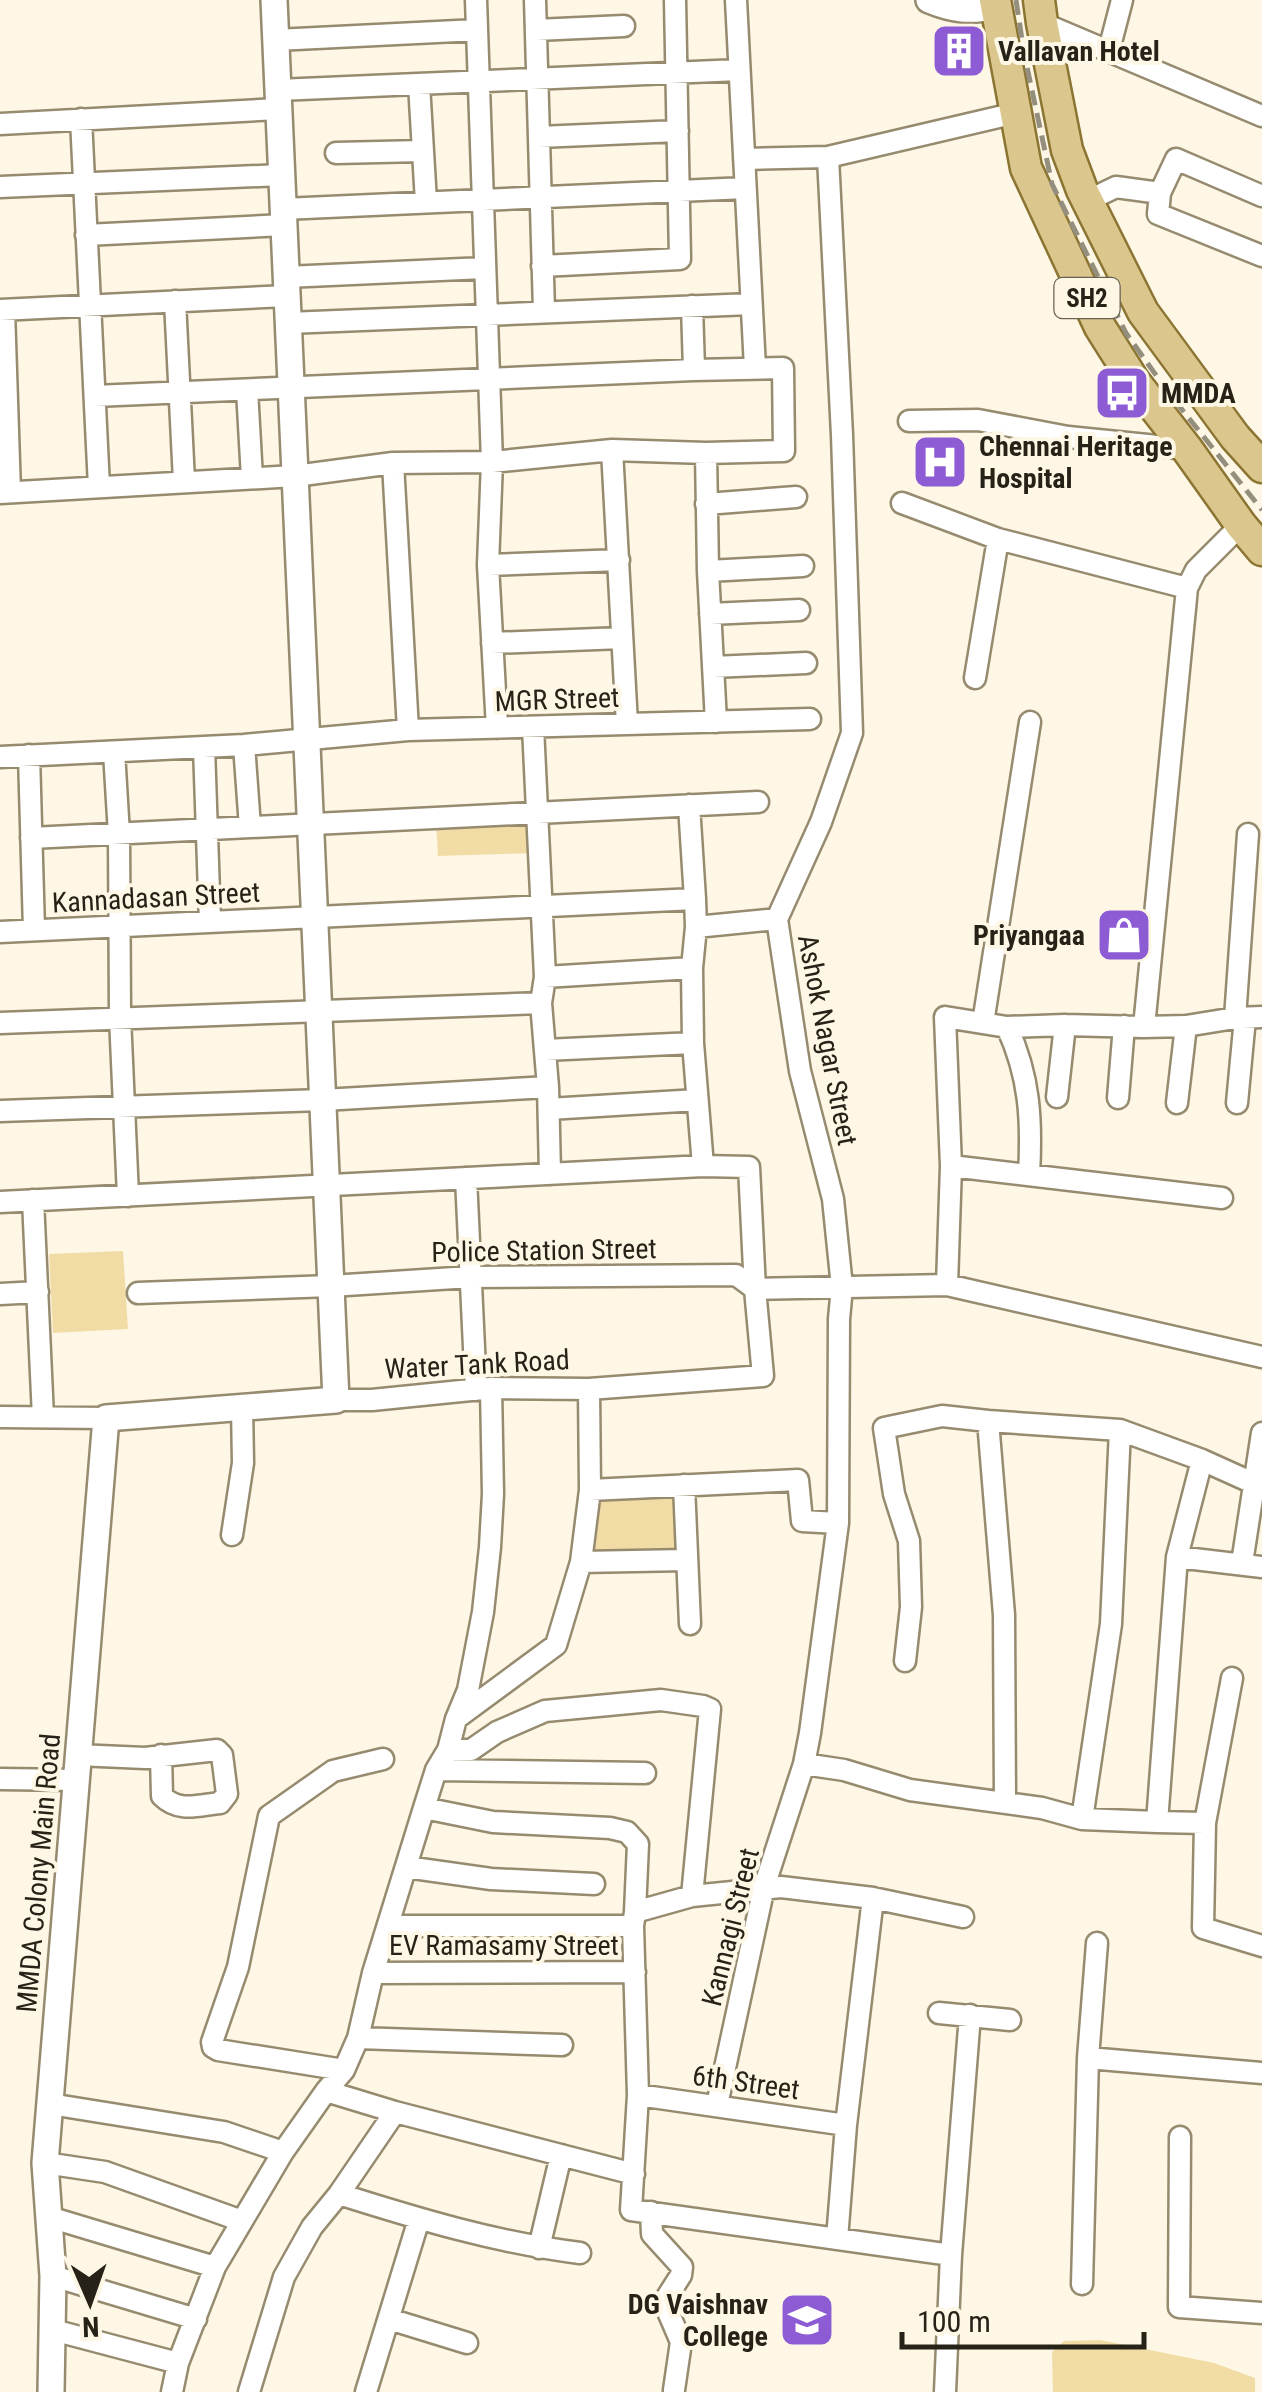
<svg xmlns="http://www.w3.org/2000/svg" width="1262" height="2392" font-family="'Roboto Condensed',sans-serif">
	<rect width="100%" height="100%" fill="#fef7e5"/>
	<path fill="#f1dca6" d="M532,819l2,34 -96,3 -2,-33z
		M123,1251l5,78 -75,4 -4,-79z
		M683,1488l2,71h-99l8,-68z
		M1100,2340l114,23 41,15v14h-202l-1,-40 12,-11z"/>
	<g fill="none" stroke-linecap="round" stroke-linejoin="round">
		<g stroke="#968b6f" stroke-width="25">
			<path id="minor" d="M476,0l16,462 -4,103 9,163
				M535,0l9,311
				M736,0l19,368
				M1042,23l220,93
				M536,30l88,-4
				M276,40l201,-10
				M1109,50l13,-50
				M419,84l7,118
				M278,90l461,-20
				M81,119l18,368
				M0,124l279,-15
				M539,137l139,-6
				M336,153l86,-2
				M744,159l84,-2 188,-44
				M0,187l282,-12
				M1262,196l-86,-37 -16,34 -2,21 104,42
				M1087,201l29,-14 44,6
				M283,209l462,-21
				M86,235l198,-10
				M542,266l138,-7 -5,-259
				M286,277l198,-9
				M175,301l9,180
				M692,306l2,64
				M0,310l287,-14
				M4,310l6,182
				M288,323l463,-19
				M247,390l5,88
				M909,421l69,-1 90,17 119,12
				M612,450l15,274
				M706,453l2,118 8,151
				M393,463l15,267
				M0,493l295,-17 98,-13 99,-1 120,-12 94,3 78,-2 -1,-83 -89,2 -599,26
				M902,503l96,36 189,49
				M706,504l90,-7
				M488,565l131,-5
				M708,571l95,-5
				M710,614l89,-4
				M492,643l130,-5
				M713,667l93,-4
				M975,678l23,-139
				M533,727l12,250 -4,26 7,84 2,87
				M244,745l6,82
				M204,747l6,175
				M114,752l5,82 1,183 8,179
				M29,755l5,175
				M0,757l244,-12 164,-15 402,-11
				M689,805l6,94
				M31,838l727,-36
				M696,927l81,-8
				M0,932l695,-33 1,28 -4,41 1,75 10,123
				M545,977l147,-9
				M1235,1018l13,-184
				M0,1023l541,-20
				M983,1023l47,-301
				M1007,1027c23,50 25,93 22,148
				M1144,1027l43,-439 9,-18 45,-45
				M545,1050l148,-7
				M1057,1097l8,-72
				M1118,1098l6,-72
				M1177,1103l9,-77
				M1237,1103l8,-85
				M549,1109l148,-9
				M0,1111l323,-11 225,-13
				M951,1166l271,32
				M466,1178l10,212
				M33,1200l10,217
				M0,1202l703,-36 46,1 6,122 8,87 -174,13 -98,-1 -119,12h-36
				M947,1285l4,-119 -6,-149 62,10 58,-2 79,2 42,-1 49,-8 27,-1
				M755,1289l192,-4 315,72
				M138,1293l193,-7 139,-9 266,-2 19,14
				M0,1294l38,-2
				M0,1417l106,1
				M684,1485l6,139
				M590,1490l208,-10 4,41 36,2
				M232,1535l11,-72 -1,-56
				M1177,1557l85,10
				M581,1562l106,-2
				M1242,1563l20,-130
				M905,1661l6,-54 -2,-66 -15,-47 -10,-66 58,-12 46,5
				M457,1718l99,-73 25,-83 9,-72 -1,-101
				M448,1750h23l26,-18 48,-21 116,-11 42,6 7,3 -18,187 -57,16 -2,14 5,169 -7,115 320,45
				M77,1755l68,3 72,-8 5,5 5,39 -7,9c-21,2 -41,10 -58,-7l-1,-41
				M804,1764l40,6 66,20 132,18 40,11 75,3 20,-265 25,-97
				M436,1770l209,3
				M0,1779l75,1
				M1005,1802l-1,-187 -16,-194 132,9 82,30 51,23
				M424,1808l69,14 117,6 17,4 11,12 -3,68
				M1082,1819l29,-195 9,-194
				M1157,1822l48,1 -2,105 59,18
				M1205,1823l27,-145
				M406,1867l85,12 103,5
				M692,1896l89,-9 92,11 -27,227 -9,114
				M873,1898l90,19
				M389,1926h244
				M373,1973l262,-1
				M939,2013l71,7
				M358,2038l204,7
				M1088,2058l174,15
				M344,2070l-126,-20 -5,-3 -1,-5 26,-75 31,-151 64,-45 50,-12
				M326,2091l69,21 239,62
				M638,2095l208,30
				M50,2104l174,28 59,20
				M717,2105l47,-218 40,-123 6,-31 28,-210 1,-204 3,-32 -9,-88 -33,-128 -23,-152 44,-97 31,-89 -10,-298 -14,-278
				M1180,2137l-1,170 83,6
				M45,2163l60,9 137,49
				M339,2194c79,25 159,49 241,59
				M651,2212l1,22 30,33 -1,8 -14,22 -1,10 15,35 -7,48
				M49,2217l166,50
				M539,2248l22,-93
				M53,2276l143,43
				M1082,2284l6,-226 9,-115
				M389,2319l78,24
				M53,2330l125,33
				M172,2392l6,-29 37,-96 68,-115 43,-61 18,-21 14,-32 15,-65 51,-165 12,-38 12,-20 8,-31 12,-29 15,-78 7,-65 3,-53 -2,-106
				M249,2392l35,-115 28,-50 27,-33 56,-82
				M366,2392l53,-173
				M945,2392l6,-137 19,-240"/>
		</g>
		<g stroke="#968b6f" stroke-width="30">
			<path id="tertiary" d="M929,0c24,10 42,12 67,6
				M51,2392l2,-116 -8,-113 61,-745 230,-18 -62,-1400"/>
		</g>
		<g stroke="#8c7532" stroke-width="35">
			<path id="primary" d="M995,0l31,168 74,159 34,54 53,68 54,76 21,25
				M1039,0l3,23 25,127 15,40 61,122 92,125 27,30"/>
		</g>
		<use href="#minor" stroke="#fff" stroke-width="20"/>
		<use href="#tertiary" stroke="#fff" stroke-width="25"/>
		<use href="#primary" stroke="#dbc78d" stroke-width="30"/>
		<path stroke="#948e7f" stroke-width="5" stroke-dasharray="15 8" stroke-linecap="butt" d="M1016,0l8,53 28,131 74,149 42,59 94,118"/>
	</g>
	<defs>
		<g id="building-square" transform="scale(2.875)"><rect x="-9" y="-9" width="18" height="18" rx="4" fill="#8d5cd5" stroke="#fef7e5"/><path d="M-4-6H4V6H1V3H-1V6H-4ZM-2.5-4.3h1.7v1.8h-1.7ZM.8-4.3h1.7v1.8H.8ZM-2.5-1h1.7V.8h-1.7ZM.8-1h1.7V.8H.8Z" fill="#fff"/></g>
		<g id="bus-square" transform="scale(2.875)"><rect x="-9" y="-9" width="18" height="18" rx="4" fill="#8d5cd5" stroke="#fef7e5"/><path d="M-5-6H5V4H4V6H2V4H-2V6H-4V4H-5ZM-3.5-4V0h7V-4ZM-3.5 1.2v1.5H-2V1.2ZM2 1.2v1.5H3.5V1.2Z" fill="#fff"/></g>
		<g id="hospital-square" transform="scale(2.875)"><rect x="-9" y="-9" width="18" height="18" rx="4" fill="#8d5cd5" stroke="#fef7e5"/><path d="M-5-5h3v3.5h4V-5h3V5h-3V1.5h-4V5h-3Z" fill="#fff"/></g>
		<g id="shop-square" transform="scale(2.875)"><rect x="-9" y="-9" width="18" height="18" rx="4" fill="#8d5cd5" stroke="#fef7e5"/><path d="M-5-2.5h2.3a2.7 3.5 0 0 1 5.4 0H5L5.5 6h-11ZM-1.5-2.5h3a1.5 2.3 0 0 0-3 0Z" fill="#fff"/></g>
		<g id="university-square" transform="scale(2.875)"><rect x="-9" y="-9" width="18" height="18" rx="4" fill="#8d5cd5" stroke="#fef7e5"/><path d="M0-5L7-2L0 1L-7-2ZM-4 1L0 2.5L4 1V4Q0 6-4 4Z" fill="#fff"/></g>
	</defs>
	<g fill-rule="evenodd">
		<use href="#building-square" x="959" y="51"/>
		<use href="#bus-square" x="1122" y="393"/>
		<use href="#hospital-square" x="940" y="462"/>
		<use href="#shop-square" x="1124" y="935"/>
		<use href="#university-square" x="807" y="2320"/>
	</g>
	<g text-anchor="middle" stroke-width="8" stroke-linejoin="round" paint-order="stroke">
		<rect fill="#fef7e5" stroke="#686255" stroke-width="2.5" x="1054.5" y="278" width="65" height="40" rx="8"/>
		<g font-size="25" font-weight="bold" fill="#272217">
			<text x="1087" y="307">SH2</text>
		</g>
		<g font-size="28" font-weight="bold" fill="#272217" stroke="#fef7e5" text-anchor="start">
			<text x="998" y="61">Vallavan Hotel</text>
			<text x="1161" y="403">MMDA</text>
			<text x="979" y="456">Chennai Heritage<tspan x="979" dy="32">Hospital</tspan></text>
			<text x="1085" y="945" text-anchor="end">Priyangaa</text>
			<text x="768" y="2314" text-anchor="end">DG Vaishnav<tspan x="768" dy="32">College</tspan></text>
		</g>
		<g font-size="28" fill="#272217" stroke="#fef7e5">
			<text transform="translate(557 699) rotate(-2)" y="10">MGR Street</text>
			<text transform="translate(156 897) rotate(-3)" y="10">Kannadasan Street</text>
			<text transform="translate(828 1040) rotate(79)" y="10">Ashok Nagar Street</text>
			<text transform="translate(544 1250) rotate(-1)" y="10">Police Station Street</text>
			<text transform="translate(477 1364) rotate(-3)" y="10">Water Tank Road</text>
			<text transform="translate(38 1873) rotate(-85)" y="10">MMDA Colony Main Road</text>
			<text transform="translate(730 1927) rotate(-76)" y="10">Kannagi Street</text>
			<text x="504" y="1955">EV Ramasamy Street</text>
			<text transform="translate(746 2082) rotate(8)" y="10">6th Street</text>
		</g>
	</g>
	<g transform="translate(90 2302) rotate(178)" stroke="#fef7e5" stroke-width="8" paint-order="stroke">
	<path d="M0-8L18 38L0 25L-18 38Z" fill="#272217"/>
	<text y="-15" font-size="28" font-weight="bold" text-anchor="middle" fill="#272217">N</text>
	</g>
	<path d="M902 2332v15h242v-15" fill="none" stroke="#272217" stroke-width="5"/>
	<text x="917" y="2332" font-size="30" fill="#272217" stroke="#fef7e5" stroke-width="8" paint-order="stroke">100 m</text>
</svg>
